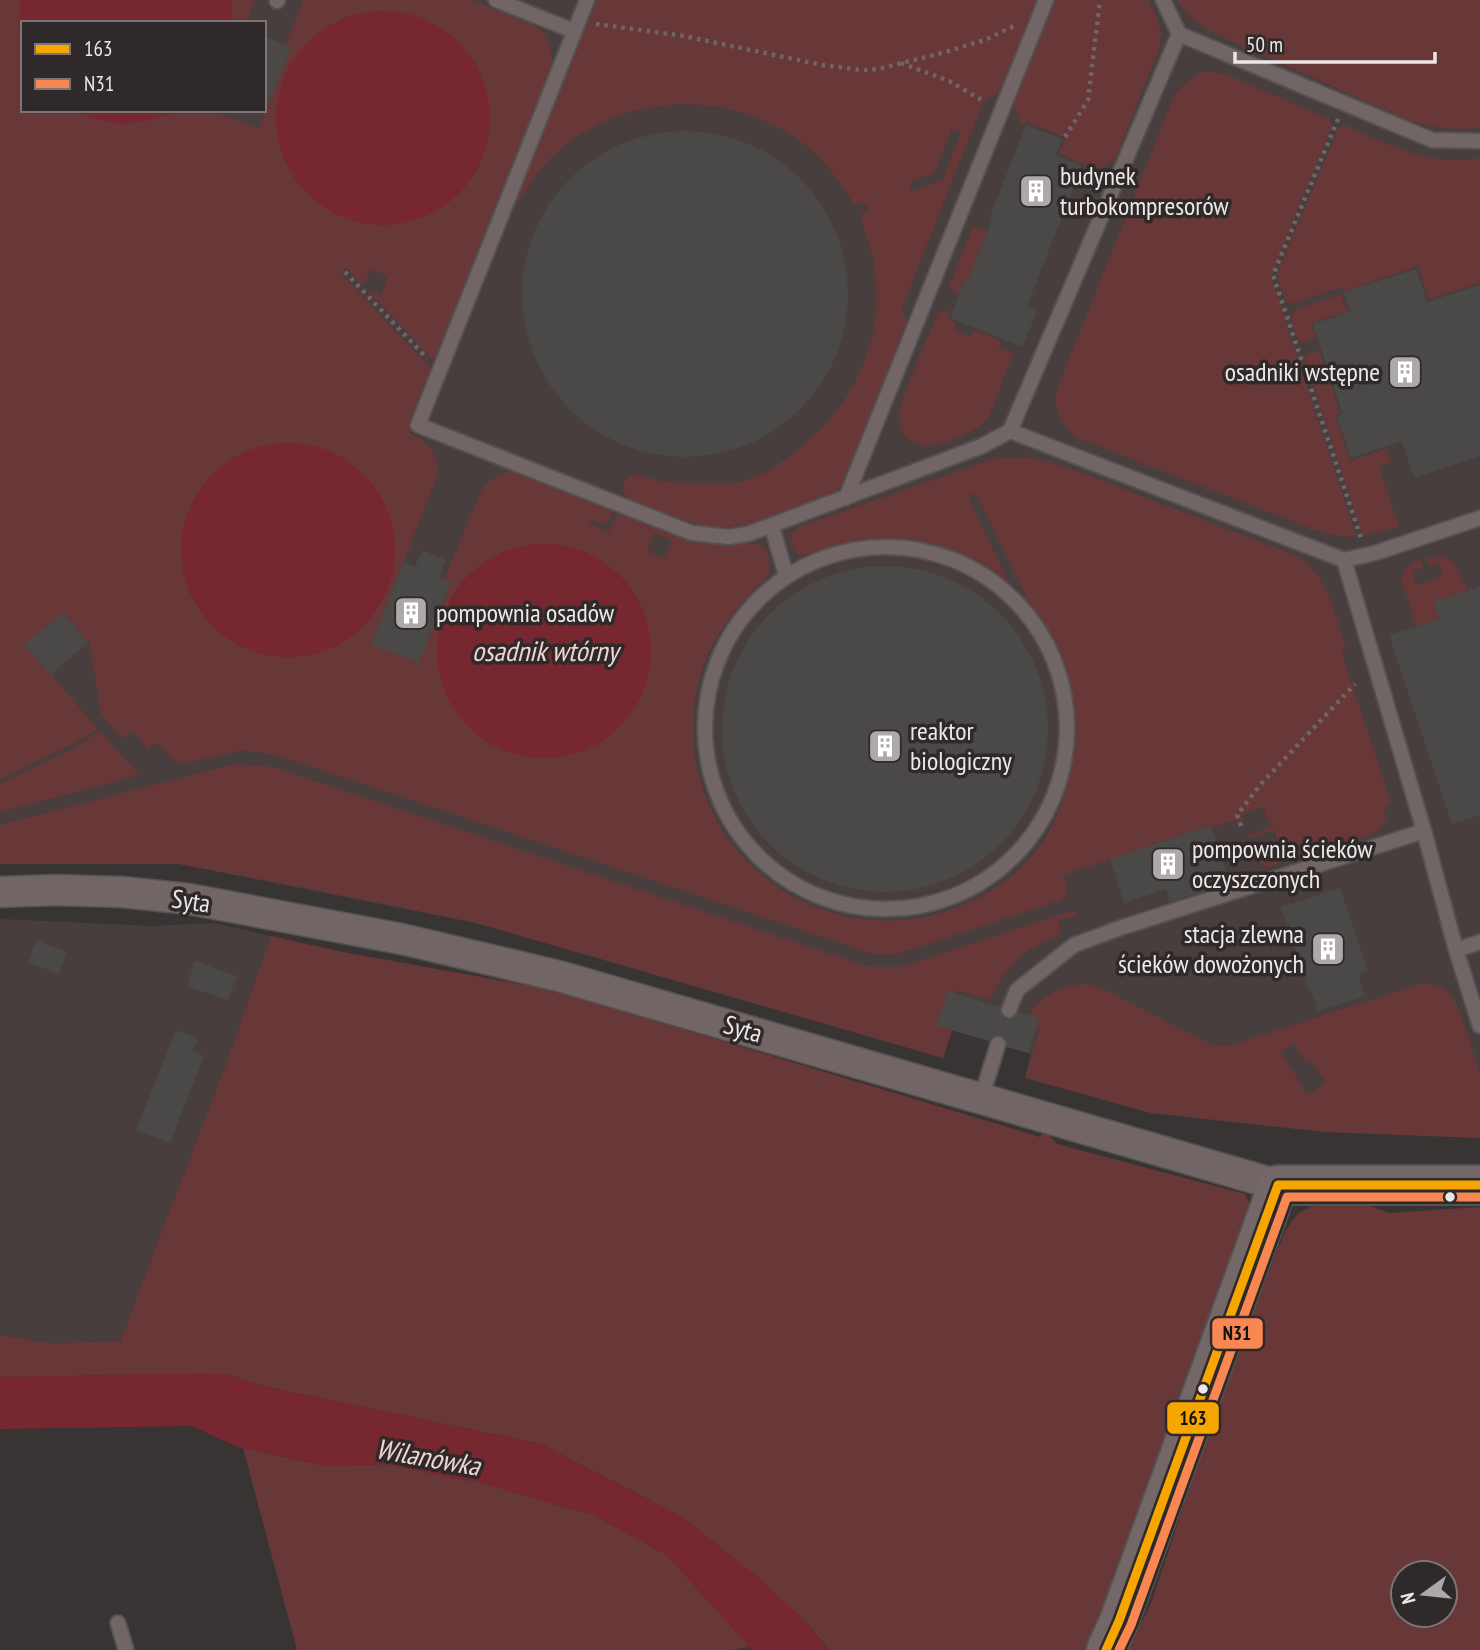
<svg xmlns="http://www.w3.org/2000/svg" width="1480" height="1650" font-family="'PT Sans Narrow',sans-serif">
	<rect width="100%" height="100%" fill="#383434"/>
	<path fill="#493e3e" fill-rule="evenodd" d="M0,0h1480v1138l-154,-6 -175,-19 -126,-35 6,-24 -79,-24 -9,28 -467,-135 -297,-59h-179zM23,23h241v87h-241z
		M0,919l152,7 62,-3 57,13 -43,122 -108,283 -71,2 -49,-8z"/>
	<path fill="#683737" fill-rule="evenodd" d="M0,0h255l-9,23h-223v87h189l46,19 33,-81 -6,-3 19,-45h168l61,25 11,8 7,14 1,19 -117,296 -69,-73 15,6 7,-19 -17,-7 -8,17 -16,-18 -6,5 91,97 -24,62c19,10 29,19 30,41l-66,171 47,19 32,-81 -7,-3 37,-87c7,-11 17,-20 31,-20 17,0 81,30 101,38l-6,15 -16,-6 -2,4 20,9 9,-20c25,10 51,23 78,30 21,5 48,-3 66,4 10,9 10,18 6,30 -30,30 -58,61 -69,104 -39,158 118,288 266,224 57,-25 86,-60 102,-119 19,-68 1,-134 -44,-187l3,-3 -50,-102 -8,4 42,88c-46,-34 -98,-54 -156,-44 -11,2 -46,15 -52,14 -10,-1 -12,-12 -10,-21l8,-8 197,-68 30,-1 36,9 231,89c35,19 40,58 52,93l-5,3 49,149v6h-4l-2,10 3,2c-4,9 -11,14 -20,18l-100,31 -5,-2 -7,-8 25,-8 -5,-19 -26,8 -1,-3 23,-8 -8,-20 -22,7 3,7 -7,2 -1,-3 -24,7 -1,-2 -148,50 5,16 -6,9 -168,55 -20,-1 -598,-199 -34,-5 -59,14 -12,-6 -14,-16 -9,7 -16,-18 -9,8 -22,-25 -11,-70 -27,-31 -39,31 74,85 -29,17 -69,33zM654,533l18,7 -7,18 -18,-7z
		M596,0h441l-37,93 -17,9 -81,206 6,17 -63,158c-11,15 -29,19 -46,25 -79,31 -95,21 -170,-9l-5,-7v-10c3,-3 4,-5 9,-6 8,-1 22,4 31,6 23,2 46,3 69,1 27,-4 49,-20 69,-37 49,-40 79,-100 74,-164 -1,-22 -9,-45 -16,-67l9,-5 -4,-7 -10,2c-15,-24 -32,-47 -55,-64 -78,-57 -192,-47 -257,25 -13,15 -22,32 -32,49zM952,129l9,4 -18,46 -31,13 -3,-9 26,-11z
		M1055,0h93c10,19 16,31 10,52l-42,105c-19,22 -36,5 -57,-4l6,-16 -39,-15 -2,2 -5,-2 1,-2 -6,-11 1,-9z
		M1177,0h303v127c-26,5 -50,0 -75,-8l-194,-87 -23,-17z
		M1206,71l19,3 104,45 3,7 -61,150 85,261 -15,-1 -26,-6 -235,-91c-18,-11 -26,-26 -24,-47l117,-294c9,-14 18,-22 33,-27z
		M1344,125c44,19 87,43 136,33v125l-51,16 -11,-33 -74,25 -2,-4 -52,17 -4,-2 -9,-28 61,-145z
		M973,226l14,5 -20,51 -8,13 -10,-8z
		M1341,294l10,30 -8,3 -4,-13 -28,9 5,15 -15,5 -2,-1 -8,-24 5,-9z
		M942,311h8l-2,7 8,4 -3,8 18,7 3,-7 27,11 -3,7 15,6 -24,62c-16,23 -86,50 -90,4 -2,-18 31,-86 39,-107z
		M1319,350l21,63 -5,2 15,46 36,-12 5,13 -12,5 20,60 -36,9 -59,-179z
		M1441,556l14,7 13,27 -34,12 5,17 -22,7 -15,-44c0,-13 7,-18 18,-22l3,8 -11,3 4,14 27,-9 -4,-13 -10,3 -3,-7z
		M100,731l39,44 -139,37v-28l71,-34z
		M235,764l37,3 598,200h31l173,-57 2,5 -18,6 3,13c-7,5 -17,7 -25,12 -21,12 -37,30 -45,54l-34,-10 -12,38 7,2 -9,28 -467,-135 -166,-34 -131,-25h-179v-39z
		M271,936l67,15 215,39 487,147 4,-8 13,15 188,50 8,17 -165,439h-259l-25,-30 -120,-102 -143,-74 -279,-58 -37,-12 -225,3v-42l49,8 71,-2 108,-283z
		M1085,984l20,6 98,50 13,6h12l193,-62h9l15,5 12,15 23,69v65l-154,-6 -175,-19 -126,-35 15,-51 -13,-4c8,-27 32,-36 58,-39zM1294,1043l13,20 5,-2 14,22 -19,12 -26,-43z
		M1325,1200l32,1 32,12 91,-6v443h-352l22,-44 73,-217 62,-158 13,-18zM1403,1573h42v42h-42z
		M243,1448l82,18 61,-2 100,20 109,32 72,39 83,92 -19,3h-434z"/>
	<path fill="#77272f" d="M20,0h211l2,23h-210v21l-4,-16z
		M276 118a107 107 0 1 1 214 0a107 107 0 1 1-214 0Z
		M72,110h108c-45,17 -63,19 -108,0z
		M181 550a107 107 0 1 1 214 0a107 107 0 1 1-214 0Z
		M437 651a107 107 0 1 1 214 0a107 107 0 1 1-214 0Z
		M204,1373l21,1 37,12 279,58 143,74 72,58 48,44 24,30h-76l-85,-95 -72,-39 -109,-32 -100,-20 -61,2 -90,-20 -43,-20 -192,3v-52z"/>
	<path fill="#4b4848" d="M264,36l27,11 -25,64h-2z
		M1026,125l36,14 -6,16 26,11 -55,140 10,4 -14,37 -73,-29 14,-37 3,1 25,-62 -3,-1z
		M522 294a163 163 0 1 1 326 0a163 163 0 1 1-326 0Z
		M1416,269l11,33 53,-17v171l-66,22 -12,-37 -51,17 -14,-42 6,-2 -30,-90 37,-12 -6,-20z
		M422,550l24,10 -7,18 12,3 -32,82 -48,-19 33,-82 11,5z
		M722 729a163 163 0 1 1 326 0a163 163 0 1 1-326 0Z
		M1480,586v229l-28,9 -63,-189 50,-16 -6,-17z
		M63,613l25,29 -37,33 -27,-31z
		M1211,825l19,58 -60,19 -4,-13 -42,14 -14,-44z
		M1340,888l28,83 -10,4 7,21 -47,15 -7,-21 -2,1 -28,-84z
		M36,940l31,12 -8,22 -31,-12z
		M195,961l42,15 -9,24 -41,-14z
		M947,991l53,16 1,8 5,4 8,-1 4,-6 21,6 -10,35 -22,-6 -2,-9 -5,-3 -8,2 -3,4 -52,-15z
		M176,1030l22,8 -5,13 11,5 -34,87 -34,-13z"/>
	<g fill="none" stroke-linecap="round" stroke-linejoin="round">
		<g stroke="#545252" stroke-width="18">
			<path id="lane" d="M496,0l78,31
				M587,0l-169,425 274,108 37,4 19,-3 234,-88 28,-15 334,129 31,-7 105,-35
				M277,1l1,-1
				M1179,34l253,106 48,1
				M1010,431l169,-397 -16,-34
				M846,498l200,-498
				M772,527l14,48
				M705 728a181 181 0 1 1 362 0a181 181 0 1 1-362 0Z
				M1344,560l80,271 32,119 24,76
				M1456,950l24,-8
				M1009,1010l8,-20 57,-45 46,-17 304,-97
				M981,1099l17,-55
				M118,1623l8,27"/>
		</g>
		<g stroke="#545252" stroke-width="33">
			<path id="street" d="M0,892l55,-2 67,2 67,7 213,40 157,37 719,209"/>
		</g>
		<g stroke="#545252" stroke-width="42">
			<path id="secondary" d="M1106,1650l13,-29 159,-436h202"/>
		</g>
		<path stroke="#6e6666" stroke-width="4.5" stroke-dasharray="3.5 5" stroke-linecap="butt" d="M596,24l88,12 138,29 40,5 16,-1 64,-16 43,-13 29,-14
			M901,63l48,18 36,21
			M1338,119l-65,156 88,263
			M1065,137l23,-37 12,-100
			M345,272l79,83
			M1241,826l-4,-11 23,-30 95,-101"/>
		<use href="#lane" stroke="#726565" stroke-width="14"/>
		<use href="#street" stroke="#726565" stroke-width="30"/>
		<use href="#secondary" stroke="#746767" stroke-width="38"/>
		<g stroke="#2f2929" stroke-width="14">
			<path id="bus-1" d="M1278,1185h202
				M1106,1650l13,-29 159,-436"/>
		</g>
		<g stroke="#2f2929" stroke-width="14">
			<path id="bus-2" d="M1119,1650l12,-25 156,-428h193"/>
		</g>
		<use href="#bus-1" stroke="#f7a600" stroke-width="9"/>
		<use href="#bus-2" stroke="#f88751" stroke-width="9"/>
	</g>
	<defs>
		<g id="building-square" transform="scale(1.75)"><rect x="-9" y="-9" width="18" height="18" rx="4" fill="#ada9a9" stroke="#2f2929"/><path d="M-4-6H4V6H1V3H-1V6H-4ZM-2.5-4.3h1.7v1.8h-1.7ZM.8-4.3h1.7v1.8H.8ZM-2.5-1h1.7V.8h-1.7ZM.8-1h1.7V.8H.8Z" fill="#fff"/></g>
	</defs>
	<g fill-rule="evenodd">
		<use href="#building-square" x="1036" y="191"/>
		<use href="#building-square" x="1405" y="372"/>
		<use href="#building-square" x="411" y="613"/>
		<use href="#building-square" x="885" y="746"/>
		<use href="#building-square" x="1168" y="864"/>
		<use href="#building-square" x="1328" y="949"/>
	</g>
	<g fill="#ece8e8" stroke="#2f2929" stroke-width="2.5">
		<circle cx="1450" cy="1197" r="6"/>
		<circle cx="1203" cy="1389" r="6"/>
	</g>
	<g text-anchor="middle" stroke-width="7" stroke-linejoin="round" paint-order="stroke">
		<g font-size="26" fill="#ece8e8" stroke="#2f2929" text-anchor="start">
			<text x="1060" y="185">budynek<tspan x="1060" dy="30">turbokompresorów</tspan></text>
			<text x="1380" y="381" text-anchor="end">osadniki wstępne</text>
			<text x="436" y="622">pompownia osadów</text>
			<text x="910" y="740">reaktor<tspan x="910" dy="30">biologiczny</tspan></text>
			<text x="1192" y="858">pompownia ścieków<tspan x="1192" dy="30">oczyszczonych</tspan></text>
			<text x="1304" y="943" text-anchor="end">stacja zlewna<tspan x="1304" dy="30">ścieków dowożonych</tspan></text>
		</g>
		<g font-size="26" fill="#ece8e8" stroke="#2f2929">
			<text transform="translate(191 901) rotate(8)" y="9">Syta</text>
			<text transform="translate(743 1029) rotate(16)" y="9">Syta</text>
		</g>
		<g font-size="28" font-style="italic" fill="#f0d5d5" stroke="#2f2929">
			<text x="545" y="661">osadnik wtórny</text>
			<text transform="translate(428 1457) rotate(10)" y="10">Wilanówka</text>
		</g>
	</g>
	<g stroke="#2f2929" stroke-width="2.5">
		<rect x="1211" y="1317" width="53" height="33" rx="7" fill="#f88751"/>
		<rect x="1166" y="1401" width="54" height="34" rx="7" fill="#f7a600"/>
	</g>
	<g font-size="19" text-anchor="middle" font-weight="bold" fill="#111">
		<text x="1237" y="1340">N31</text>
		<text x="1193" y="1425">163</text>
	</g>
	<rect x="21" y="21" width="245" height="91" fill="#2f2929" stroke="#7b7575" stroke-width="2"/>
	<rect x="35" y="44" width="35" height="10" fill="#f7a600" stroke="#7b7575" stroke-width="2"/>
	<text x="84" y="56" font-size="21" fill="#ece8e8">163</text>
	<rect x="35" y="79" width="35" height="10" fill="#f88751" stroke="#7b7575" stroke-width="2"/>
	<text x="84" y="91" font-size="21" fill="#ece8e8">N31</text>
	<g transform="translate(1424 1594) rotate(255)"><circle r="33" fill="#2f2929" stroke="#7b7575" stroke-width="2"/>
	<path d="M0-5L12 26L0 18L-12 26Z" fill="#ada9a9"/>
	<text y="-10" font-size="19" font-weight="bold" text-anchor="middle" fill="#ece8e8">N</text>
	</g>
	<path d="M1235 52v10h200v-10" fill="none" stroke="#ece8e8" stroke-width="3.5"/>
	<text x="1246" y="52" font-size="21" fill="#ece8e8" stroke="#2f2929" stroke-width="5" paint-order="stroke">50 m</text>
</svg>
